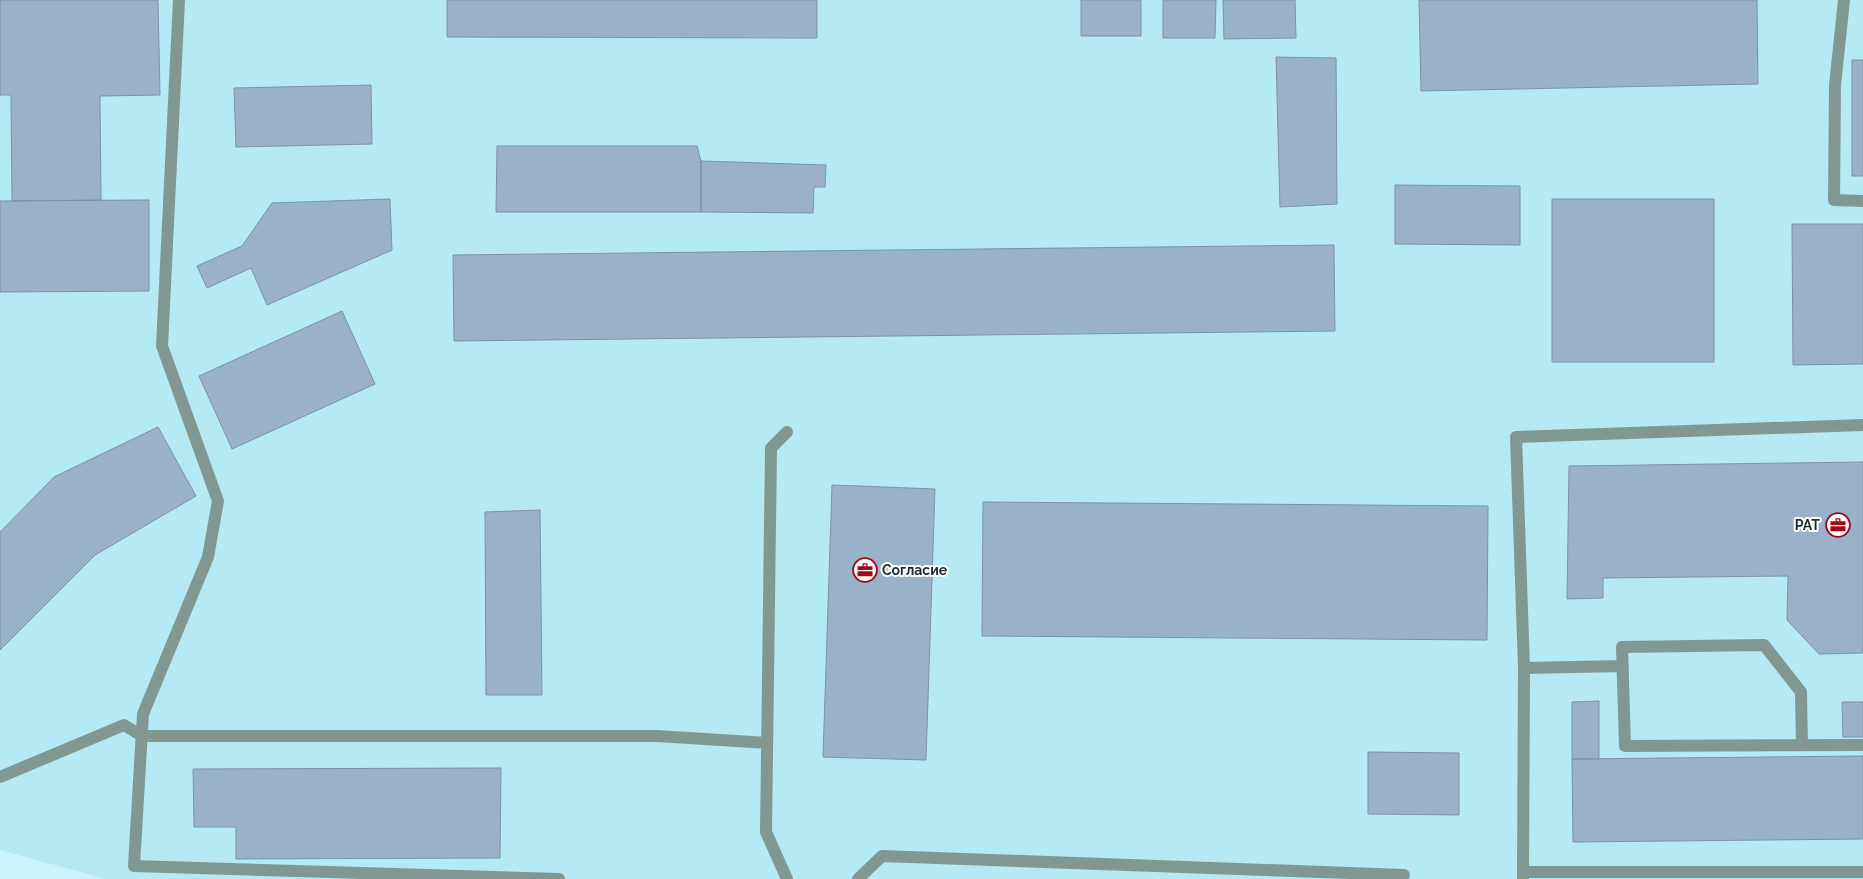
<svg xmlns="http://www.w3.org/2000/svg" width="1863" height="879" font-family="Raleway,sans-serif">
	<rect width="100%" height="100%" fill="#c9f3fd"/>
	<path fill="#b5e9f4" d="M0,0h1863v879h-1757l-106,-29z"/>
	<path fill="#99b2ca" stroke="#7a92aa" d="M0,0h158l2,95 -60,1 1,104 -89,1 -1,-106h-11z
		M447,0h370v38l-370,-1z
		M1081,0h60v36h-60z
		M1163,0h53l-1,38h-52z
		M1223,0h72l1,38 -72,1z
		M1419,0h338l1,84 -337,7z
		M1276,57l60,1 1,146 -57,3z
		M1852,60h11v116h-11z
		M371,85l1,59 -136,3 -2,-59z
		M497,146h200l4,15v51h-205z
		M701,161l125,4 -1,22h-11l-1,26 -112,-1z
		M1395,185l125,1v59l-125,-1z
		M390,199l2,51 -125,55 -16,-37 -44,20 -10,-22 45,-20 30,-43z
		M1552,199h162v163h-162z
		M149,200v91l-149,1v-91z
		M1792,224h71v140l-70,1z
		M1334,245l1,86 -881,10 -1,-86z
		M342,311l33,73 -143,65 -33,-73z
		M158,427l38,69 -101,59 -95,95v-118l54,-55z
		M1863,462v191l-44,1 -32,-34 1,-44 -185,2v20l-36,1 2,-133z
		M832,485l103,4 -9,271 -103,-3z
		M983,502l505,4 -1,134 -505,-4z
		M540,510l2,185h-56l-1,-183z
		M1599,701v58h-27v-57z
		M1842,702h21v35h-20z
		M1368,752l91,1v62l-91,-1z
		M1863,756v83l-290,3 -1,-83z
		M501,768l-1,90 -264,1v-32h-42l-1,-58z"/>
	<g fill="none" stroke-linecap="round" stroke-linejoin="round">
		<path stroke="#819892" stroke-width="12" d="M179,0l-17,346 56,155 -10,56 -65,157 -9,152 425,13
			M1844,0l-9,85 -1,115 29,1
			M1524,668l99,-2
			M1802,745l-1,-53 -37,-47 -142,2 3,99 238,-1
			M0,777l124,-52 18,11h515l110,7
			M1523,872h340
			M787,879l-21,-47 5,-384 16,-16
			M858,879l24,-23 522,19
			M1523,879l1,-211 -8,-231 347,-12"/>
	</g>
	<defs>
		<g id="office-ring" transform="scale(1.25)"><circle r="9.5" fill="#fff" stroke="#a30816" stroke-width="1.5"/><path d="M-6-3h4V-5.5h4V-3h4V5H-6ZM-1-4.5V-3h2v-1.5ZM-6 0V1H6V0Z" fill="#a30816"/></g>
	</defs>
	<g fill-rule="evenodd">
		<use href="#office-ring" x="1838" y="525"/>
		<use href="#office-ring" x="865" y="570"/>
	</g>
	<g text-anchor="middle" stroke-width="4" stroke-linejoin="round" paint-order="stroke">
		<g font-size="14" font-weight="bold" fill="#1d2d31" stroke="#fff" text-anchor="end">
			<text x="1820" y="530">РАТ</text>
			<text x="882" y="575" text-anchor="start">Согласие</text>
		</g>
	</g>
</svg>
